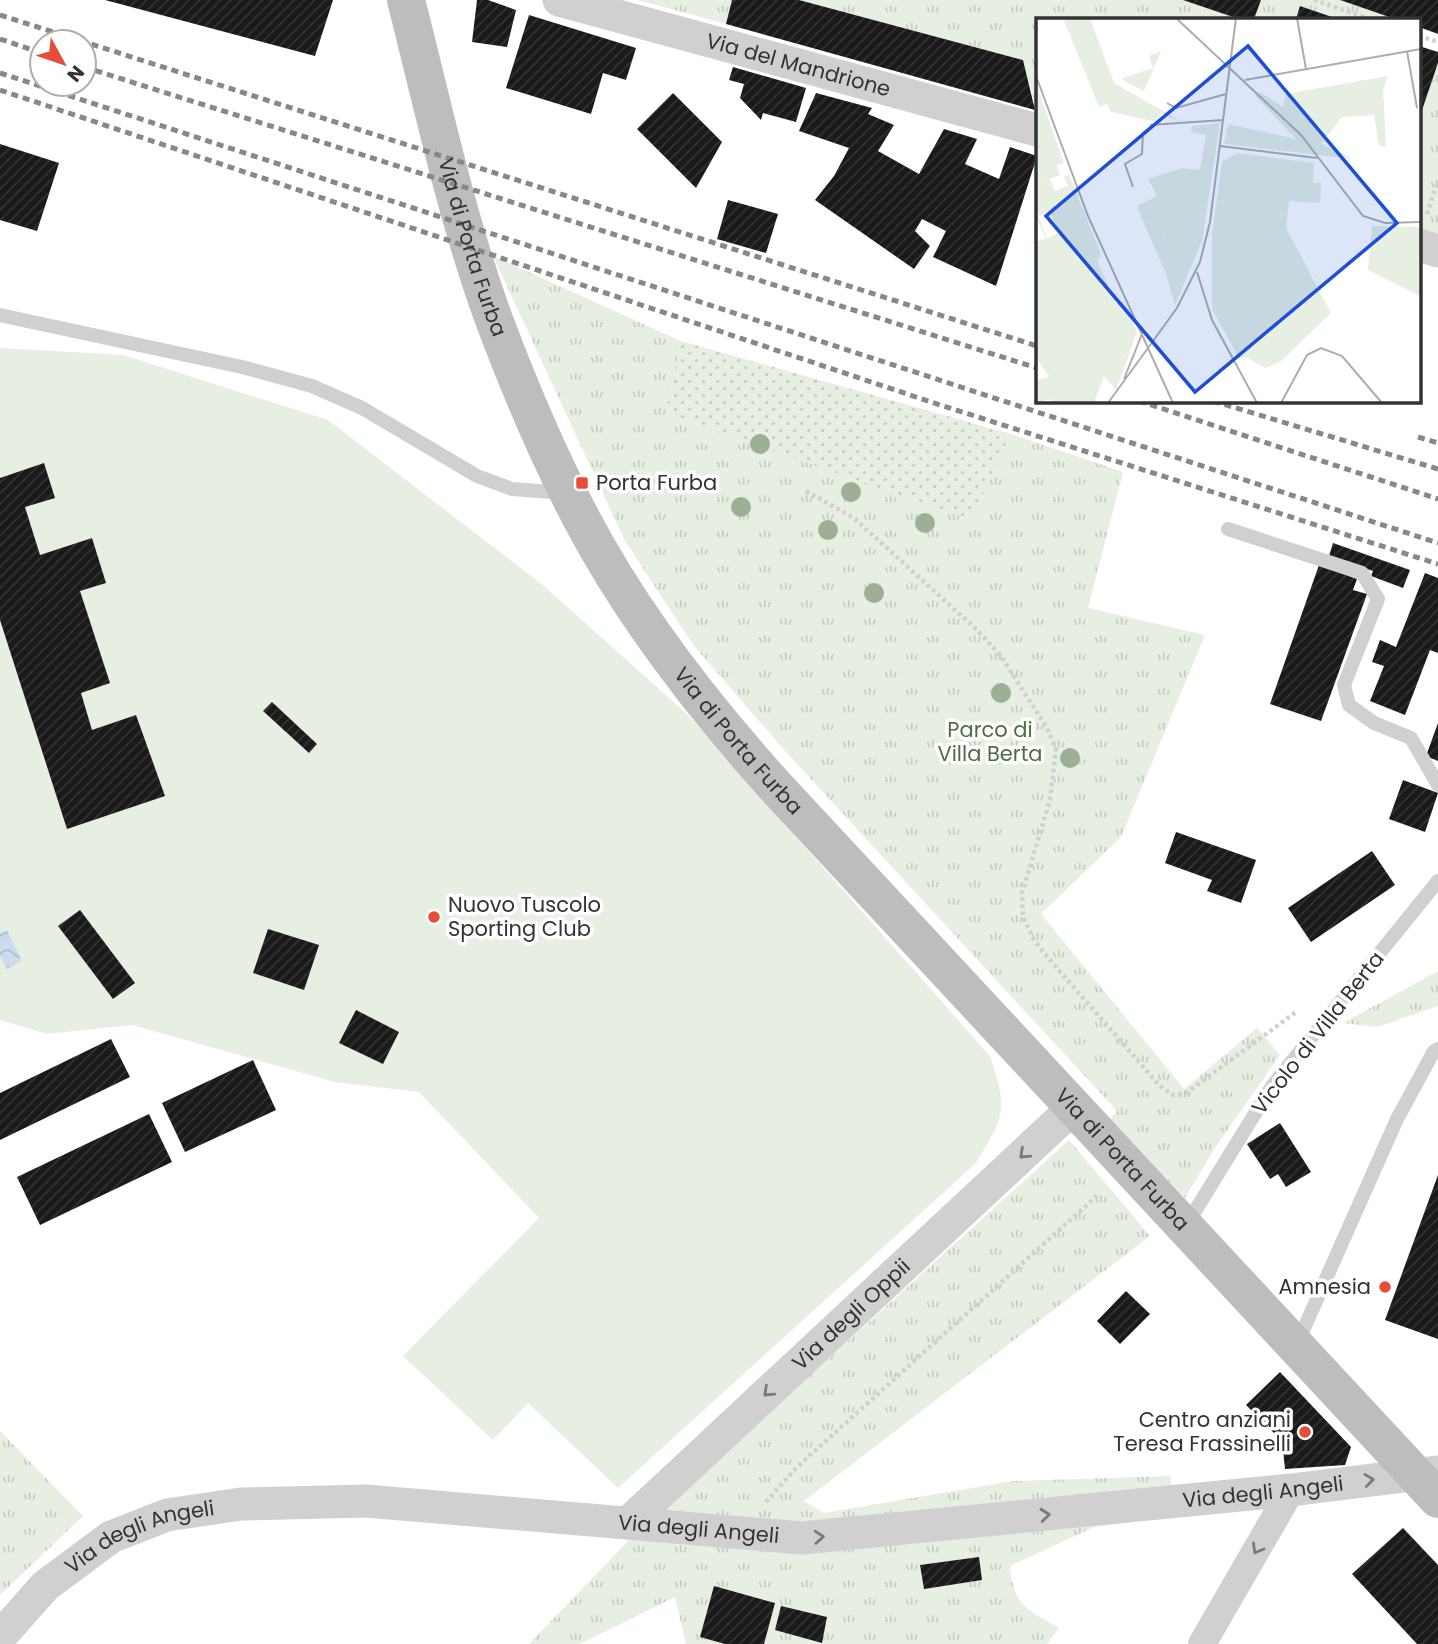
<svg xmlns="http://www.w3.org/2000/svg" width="1438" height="1644" font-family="Poppins,sans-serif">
	<defs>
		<pattern id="grass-tufts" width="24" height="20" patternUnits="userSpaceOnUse" patternTransform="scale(1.75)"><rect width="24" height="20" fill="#e6efe1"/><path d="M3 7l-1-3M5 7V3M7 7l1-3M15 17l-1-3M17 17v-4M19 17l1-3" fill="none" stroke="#c6cdc2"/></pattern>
		<pattern id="garden-dots" width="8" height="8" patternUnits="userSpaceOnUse" patternTransform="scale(1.75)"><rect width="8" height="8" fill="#e6efe1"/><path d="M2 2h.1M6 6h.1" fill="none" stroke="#c6cdc2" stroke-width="1.8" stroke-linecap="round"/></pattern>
		<pattern id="water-waves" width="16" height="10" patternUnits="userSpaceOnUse" patternTransform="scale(1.75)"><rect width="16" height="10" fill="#cedbee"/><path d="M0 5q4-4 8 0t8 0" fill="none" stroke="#b1bccd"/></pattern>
		<pattern id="building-hatch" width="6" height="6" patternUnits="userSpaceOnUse" patternTransform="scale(1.75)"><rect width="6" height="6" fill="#1a1a1a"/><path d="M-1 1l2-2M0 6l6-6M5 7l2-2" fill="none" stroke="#333"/></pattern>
	</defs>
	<rect width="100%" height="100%" fill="#fff"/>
	<path fill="url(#grass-tufts)" d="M638,0h94l-6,24z
		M799,0h389l51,19h-202v92l-14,-51z
		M1261,0h78l56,19h-56l-38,-13 -5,13h-42z
		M1438,63v173l-19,-6v-116z
		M493,256l188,85 -15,72 305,106 40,-85 112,38 -35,136 117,27 -84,202 -80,77 143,175 73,-61 23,27 -65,93 -30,50 -76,-78 8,-9 -331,-359 -92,-106 -69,-105z
		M1438,971v35l-61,21 -34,-4z
		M1069,1140l81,96 -346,265 20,12 189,-32 158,-5 -1,41 -76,10 -84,39c3,40 17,43 49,62l-12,16h-361l-11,-47 -95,47h-51l99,-103z
		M0,1431l83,85 -83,79z"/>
	<path fill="url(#garden-dots)" d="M681,341l330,93 -40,86 -305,-107z"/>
	<path fill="#e6efe1" d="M0,348l123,7 205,65 216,166 145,130 301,340c18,54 15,59 -14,107l-358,325 -90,-85 -35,37 -90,-84 136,-138 -120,-126 -84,-10 -203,-57 -85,9 -47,-14z"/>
	<path fill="url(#water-waves)" d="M7,930l15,31 -15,8 -7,-13v-23z"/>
	<path fill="url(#building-hatch)" d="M105,0h228l-18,56z
		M477,0h11l28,10 -9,37 -35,-5z
		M732,0h67l224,60 12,50 -309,-86z
		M1183,0h78l-7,19h-15z
		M1340,0h98v34l-19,-7v-8h-24z
		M1300,6l38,13h-42z
		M529,15l107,33 -10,32 -23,-7 -12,41 -85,-26z
		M1419,46l19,6v11l-19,56z
		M733,67l73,21 -10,34 -33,-9 -2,7 -21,-22 4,-14 -15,-4z
		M673,93l49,49 -26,46 -59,-59z
		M816,93l56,15 -4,6 26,11 -16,26 41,23 25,-45 33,10 -12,25 34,15 11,-32 27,9 -41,130 -63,-29 13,-26 -24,-12 -7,12 15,15 -16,23 -99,-69 19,-24 15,-28 -50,-17z
		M0,144l59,19 -22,68 -37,-11z
		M728,200l50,14 -12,39 -49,-14z
		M44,463l11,35 -30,9 15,48 52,-17 14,45 -26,8 30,92 -29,10 11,37 44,-15 29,81 -98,33 -67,-209v-142z
		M1333,543l77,27 -7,18 -32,-12 2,-5 -44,-15z
		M1319,565l38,14 -4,11 14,4 -46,127 -51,-17z
		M1425,573l13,5v75l-8,-3 -25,65 -35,-14 14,-35 -12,-4 8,-22 16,7z
		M272,702l45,42 -8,9 -46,-42z
		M1438,723v38l-12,-5z
		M1403,780l35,13 -13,39 -36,-13z
		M1176,832l80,28 -15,43 -34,-12 5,-11 -47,-17z
		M1372,851l23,34 -84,57 -23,-34z
		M80,910l55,73 -22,16 -55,-73z
		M268,929l51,16 -15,45 -51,-17z
		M356,1010l43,22 -16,32 -44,-21z
		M111,1039l19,38 -130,63v-47z
		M253,1060l23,50 -91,42 -23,-49z
		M149,1114l23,48 -132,63 -23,-48z
		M1280,1123l31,49 -25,15 -8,-13 -8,5 -23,-35z
		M1438,1175v164l-53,-19z
		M1126,1291l24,23 -30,30 -23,-23z
		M1280,1372l71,75 -6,18 -60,4 -3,-28 -36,-36z
		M1403,1528l35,37v79h-21l-65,-70z
		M979,1557l3,23 -58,9 -4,-24z
		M714,1586l61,17 -11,41h-39l-25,-7z
		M781,1606l46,11 -5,26 -47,-13z"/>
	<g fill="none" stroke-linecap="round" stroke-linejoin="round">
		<path stroke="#d0d0d0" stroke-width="4.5" stroke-dasharray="3.5 3.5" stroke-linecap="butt" d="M1314,0l56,19
			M1419,36l19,6
			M1427,214l11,-33
			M806,491l48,27 123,112 24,26 46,72 9,21 -6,51 -28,93 1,24 11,23 16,20 109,125 14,10 13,-2 110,-81
			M766,1502l31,-35 302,-273"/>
		<path stroke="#d0d0d0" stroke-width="14" d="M0,315l242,52 70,19 50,22 115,68 35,13 52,4
			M1228,529l134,44 16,26 -34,86 5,20 25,18 37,15 27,47
			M1187,1224l85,-138 166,-205
			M1297,1344l100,-225 37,-68 4,-2"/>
		<path stroke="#d0d0d0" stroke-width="28" d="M1202,1644l89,-154"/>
		<g stroke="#d0d0d0" stroke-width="33">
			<path id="s1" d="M559,0l478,130"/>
			<path d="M1419,245l19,6"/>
			<path id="s2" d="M629,1522l445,-415"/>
			<path id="s3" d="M0,1637l45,-51 66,-49 56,-22 74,-11 125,-3 436,37 489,-48 145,-18"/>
		</g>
		<path stroke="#bdbdbd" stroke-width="38" id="s4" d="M406,0c27,106 50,215 87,317 25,67 54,136 87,199 51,98 122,189 195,270l663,713"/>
		<path stroke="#888" stroke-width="5" stroke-dasharray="7 5" stroke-linecap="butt" d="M0,15l1037,331
			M0,39l42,14
			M84,67l953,301
			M0,73l1438,470
			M0,90l931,312 507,162
			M1139,401l299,98
			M1213,401l225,68
			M1418,437l20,6"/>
	</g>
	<g fill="#9db095">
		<circle cx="760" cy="444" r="10"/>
		<circle cx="851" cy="492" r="10"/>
		<circle cx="741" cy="507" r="10"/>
		<circle cx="925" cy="523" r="10"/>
		<circle cx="828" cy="530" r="10"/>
		<circle cx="874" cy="593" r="10"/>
		<circle cx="1001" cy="693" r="10"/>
		<circle cx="1070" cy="758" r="10"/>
	</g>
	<defs><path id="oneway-chevron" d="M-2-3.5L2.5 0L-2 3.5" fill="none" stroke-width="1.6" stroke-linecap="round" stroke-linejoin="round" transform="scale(1.75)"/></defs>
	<g stroke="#7a7a7a">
		<use href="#oneway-chevron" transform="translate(1024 1154) rotate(137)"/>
		<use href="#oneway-chevron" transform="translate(768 1392) rotate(137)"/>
		<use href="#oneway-chevron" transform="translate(1369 1480) rotate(-7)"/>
		<use href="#oneway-chevron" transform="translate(1045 1515) rotate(-6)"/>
		<use href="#oneway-chevron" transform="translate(819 1537) rotate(-4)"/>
		<use href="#oneway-chevron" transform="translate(1257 1549) rotate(120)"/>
	</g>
	<g fill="#e64d38" stroke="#fff" stroke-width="2.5">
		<rect x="575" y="476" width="14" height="14" rx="3.5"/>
		<circle cx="434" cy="917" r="7"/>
		<circle cx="1385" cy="1287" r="7"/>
		<circle cx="1305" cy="1432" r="7"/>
	</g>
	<g text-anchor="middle" stroke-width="7" stroke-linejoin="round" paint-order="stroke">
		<g font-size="21" fill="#333" stroke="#fff">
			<text dy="7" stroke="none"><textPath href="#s1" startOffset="248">Via del Mandrione</textPath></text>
			<text dy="7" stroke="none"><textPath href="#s4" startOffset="256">Via di Porta Furba</textPath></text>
			<text dy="7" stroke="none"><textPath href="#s4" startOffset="822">Via di Porta Furba</textPath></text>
			<text transform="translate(1318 1033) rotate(-52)" y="7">Vicolo di Villa Berta</text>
			<text dy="7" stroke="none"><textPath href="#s4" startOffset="1390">Via di Porta Furba</textPath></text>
			<text dy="7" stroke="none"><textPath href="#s2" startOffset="304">Via degli Oppii</textPath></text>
			<text dy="7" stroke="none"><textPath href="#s3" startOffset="1311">Via degli Angeli</textPath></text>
			<text dy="7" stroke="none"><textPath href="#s3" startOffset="744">Via degli Angeli</textPath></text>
			<text dy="7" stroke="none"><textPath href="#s3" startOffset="177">Via degli Angeli</textPath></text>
		</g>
		<g font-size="21" fill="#333" stroke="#fff" text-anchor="start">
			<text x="596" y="490">Porta Furba</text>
			<text x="448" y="912">Nuovo Tuscolo<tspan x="448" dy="24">Sporting Club</tspan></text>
			<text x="1371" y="1294" text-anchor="end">Amnesia</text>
			<text x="1291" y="1427" text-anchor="end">Centro anziani<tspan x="1291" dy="24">Teresa Frassinelli</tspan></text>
		</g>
		<g font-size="21" fill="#4c6f3f" stroke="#fff">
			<text x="990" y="737">Parco di<tspan x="990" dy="24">Villa Berta</tspan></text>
		</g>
	</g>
	<g transform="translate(1036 18)">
		<rect width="385" height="385" fill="#fff"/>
		<path d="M27,0h27l24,65 68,39 -22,-8 -3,8 -46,-10 -4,-8 -8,3zM125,33l-17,40 -23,-12 32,-11 -4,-12zM352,58l-5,14 3,57 -7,-1 -5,-31 -32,2 -21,27 32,15 -129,-15 4,-20 68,15 -41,-43 5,-4 23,15 3,-13zM0,66l28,79 -8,3 -20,-56zM184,105l-18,118 -27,64 -9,-31 11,-6 -19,-48 -14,3 -7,-17 20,-10 -9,-17 34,-11 18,2 6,-35 -15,-3 1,-6zM33,157l32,79 -4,7 19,42 7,-2 14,31 -21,58 -12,-14 -10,27h-41l-4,-4 -13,4v-22l13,-5 -13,-18v-116l10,-4 -10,-21v-33l14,-5 5,12 13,-5 -4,-10zM14,193l9,22 -12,5 -9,-22zM336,208l49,1v69l-53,-26z" fill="#e6efe1" fill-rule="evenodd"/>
		<path d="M27,313l3,12 -7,11 -21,2 -2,-15 7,3zM43,336l18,17 5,13 -13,2 -7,9 -21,-12 -2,5 7,14 -17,-3 -13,4v-24l21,1v-11z" fill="#e6efe1"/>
		<path d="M122,202l19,48 -11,6 -22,-51z" fill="#e6efe1"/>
		<path d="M0,92l24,65 -24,9zM201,135l77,10 -1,20h8l-1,20 -31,-2 -3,27 45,85 -51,49 -15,6 -19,-11 -7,1 -27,-49v-75l10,-72z" fill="#e6efe1"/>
		<path fill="none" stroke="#adadad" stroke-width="2" d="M140,0l125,117 62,81 22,7 36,-1M261,0l9,51M371,33l10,57M0,58l52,140 85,187M209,62l176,-31M131,85l9,5 50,-14M114,107l73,-5M184,128l97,12M97,169l-8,-23 17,-10 1,-21 10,-8M161,254l15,48 45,83M88,361l18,-45M72,385l69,-95 23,-46 10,-40 26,-204M245,385l26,-48 14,-7 21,8 40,47"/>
		<path fill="#1d4ed8" fill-opacity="0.15" stroke="#1d4ed8" stroke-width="3.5" d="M212,28l149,177 -202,169 -149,-176z"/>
		<rect width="385" height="385" fill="none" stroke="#333" stroke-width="3.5"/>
	</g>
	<g transform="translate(63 63) rotate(130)"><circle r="33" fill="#ffffff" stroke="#adadad" stroke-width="2"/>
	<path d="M0-5L12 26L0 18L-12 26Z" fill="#e64d38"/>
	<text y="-10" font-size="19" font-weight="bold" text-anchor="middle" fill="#333333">N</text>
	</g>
</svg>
